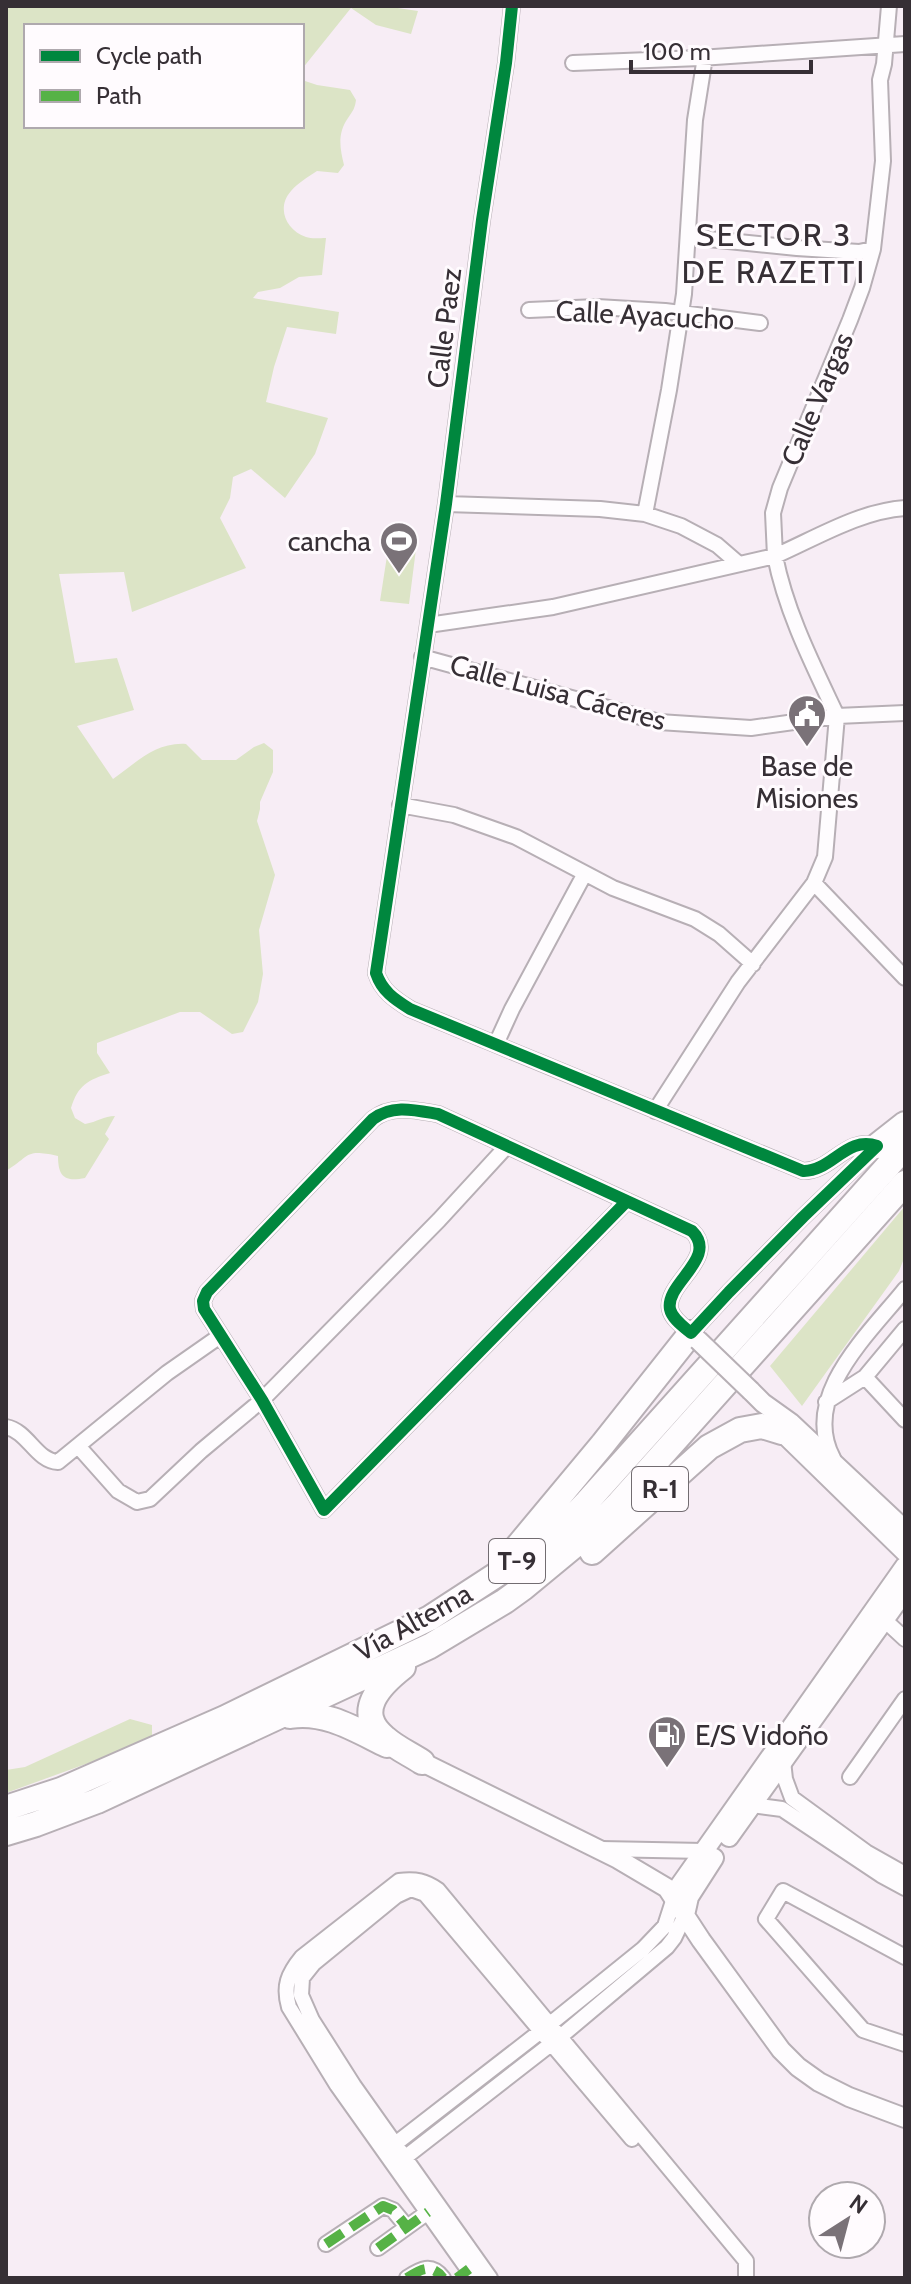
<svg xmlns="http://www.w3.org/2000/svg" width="911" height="2284" font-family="Cabin,sans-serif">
	<rect width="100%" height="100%" fill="#f7edf5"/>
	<path fill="#dce4c6" d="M6,6h378l34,5 -7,23 -35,-9 -25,-17 -49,61v-43h-276v100h276v-54l3,9 12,4 33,5 6,10c-1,8 -3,11 -8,18 -11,16 -8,30 -4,47l-6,8 -21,-2c-9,6 -19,12 -26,20 -15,17 -5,39 15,46 5,2 14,1 20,1l-4,37 -23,2 -19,11 -22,4 -5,6 86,14 -3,22 -49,-7 -13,40 -8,35 62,16 -13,36 -30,44 -34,-29 -18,8 -3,21 -10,20 26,50 -114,44 -8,-40 -65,2 16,89 42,-5 17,52 -57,16 36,53c23,-16 42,-37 73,-35l16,16h34l18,-13 10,-4 9,7v22l-13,30v7l-3,12 18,54 -16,55 4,44 -5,28 -15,30 -11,2 -32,-22h-20l-83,31v10l13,20c-22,7 -32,12 -39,35l4,10 10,6c12,-2 19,-8 30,-8l-10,18 4,5 -24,39c-20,4 -27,-1 -27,-22 -34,-7 -26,-1 -52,15z
		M389,543l27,6 -7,55 -29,-3z
		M905,1206v50l-6,15 -97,135 -32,-40z
		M130,1719l22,6v11l-36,17 -110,40v-23l19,-3z"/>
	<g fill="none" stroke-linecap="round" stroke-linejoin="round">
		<g stroke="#b7afb5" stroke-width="18">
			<path id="street" d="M512,6l-6,57 -24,157 -36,284 -70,469c6,18 18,26 34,36l393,162c28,1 44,-36 74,-25
				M889,6l-5,58 -4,16 3,81 -10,88 -11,39 -12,32 -70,168 -7,25 2,43c41,-18 85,-45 130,-48
				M573,63l127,-5 205,-14
				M689,237l108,11 62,4 14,-3
				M529,310l68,-3 68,4 95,12
				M446,504l154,5 45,5 36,12 36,19 22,19
				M645,514l24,-124 15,-96 11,-174 10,-63
				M428,625l125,-18 222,-51c11,56 38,109 62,160
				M422,657l237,65 92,6 86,-12 68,-3
				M400,805l54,10 62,22 97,51 82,31 24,15 34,30
				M814,883l91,95
				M496,1044l16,-35 72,-134
				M655,1111l83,-129 76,-99 11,-26 12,-141
				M627,1201l-303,309 -62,-110 -58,-91 -1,-8 4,-9 166,-173c19,-15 42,-9 65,-5l254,117c27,27 -27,52 -22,78 2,10 14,18 21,24l38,-41 74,-75 74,-71
				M865,1377l40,43
				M826,1402l39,-25 40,-48
				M6,1427c22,4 30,34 52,35l109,-89 53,-37
				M78,1446l40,45 19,11 13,-3 51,-48 61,-51 177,-180 68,-74
				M833,1458c-33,-62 36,-124 72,-169
				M877,1613l28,26
				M783,1761l2,18 7,19 74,54 39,22
				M850,1777l55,-78
				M752,1805l30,4 99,66 24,13
				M601,1849l103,2
				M905,1957l-122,-66 -17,28 97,111 42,14
				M390,2148l160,-124 93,-75 22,-23 9,-28
				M398,2163l162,-126 107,-90 7,-9 11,-23
				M326,2244l57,-38 10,4 14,17
				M378,2248l50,-36
				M407,2278c14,-9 24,-15 36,0
				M474,2278l-137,-193 -48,-78c-6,-21 -1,-33 13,-50l97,-76c17,-2 26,0 39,9l308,371v17
				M490,2278l-136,-192 -42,-66 -11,-25 1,-17 12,-15 82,-67 15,-7 14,5 207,245"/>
		</g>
		<g stroke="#b7afb5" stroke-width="22">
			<path id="secondary" d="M751,1391l12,12 28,20 114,107
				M775,1422l7,10 123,120
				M422,1762l196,97 49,29 34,52 80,110 17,17 21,15 30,15 56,21
				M729,1837l176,-246
				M674,1898l6,-13 225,-319
				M685,1915l4,-18 25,-39"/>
		</g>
		<g stroke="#b7afb5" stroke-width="28">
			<path id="highway" d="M877,1146l28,-22
				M592,1552l117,-105 31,-17 22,-4 20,6
				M508,1558l95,-114 88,-111
				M403,1667c-23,18 -50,45 -18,71 11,10 25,16 37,24
				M290,1716c35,-6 66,14 97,29
				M6,1808l55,-18 164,-72 205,-100 97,-63 40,-32 20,-21 318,-355
				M6,1833l30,-9 61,-23 333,-155 75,-45 18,-13 69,-57 27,-28 286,-320"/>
		</g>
		<use href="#street" stroke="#fefcfe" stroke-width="14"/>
		<use href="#secondary" stroke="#fefcfe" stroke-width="18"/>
		<use href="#highway" stroke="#fefcfe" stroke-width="24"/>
		<g stroke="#b7afb5" stroke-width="22" stroke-linecap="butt">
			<path id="secondary-bridge" d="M698,1340l53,51"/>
		</g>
		<use href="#secondary-bridge" stroke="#fefcfe" stroke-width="18"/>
		<path stroke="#56b246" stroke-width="10" stroke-dasharray="20 10" stroke-linecap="butt" d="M326,2244l57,-38 10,4 14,17
			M378,2248l50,-36
			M407,2278c14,-9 24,-15 36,0
			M457,2278l12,-9"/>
		<g stroke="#fffbfe" stroke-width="17">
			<path id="cycleway" d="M512,6l-6,57 -24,157 -36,284 -70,469c6,18 18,26 34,36l393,162c28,1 44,-36 74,-25
				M627,1201l-303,309 -62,-110 -58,-91 -1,-8 4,-9 166,-173c19,-15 42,-9 65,-5l254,117c27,27 -27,52 -22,78 2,10 14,18 21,24l38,-41 74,-75 74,-71"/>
		</g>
		<use href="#cycleway" stroke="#00873e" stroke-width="12"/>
	</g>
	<defs>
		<g id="stadium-pin" transform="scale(2)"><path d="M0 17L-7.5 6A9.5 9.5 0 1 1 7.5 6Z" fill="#7a7278" stroke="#fffbfe"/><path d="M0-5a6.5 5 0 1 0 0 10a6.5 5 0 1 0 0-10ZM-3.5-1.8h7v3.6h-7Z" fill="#fff"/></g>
		<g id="civic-pin" transform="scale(2)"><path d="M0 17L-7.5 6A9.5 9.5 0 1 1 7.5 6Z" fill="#7a7278" stroke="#fffbfe"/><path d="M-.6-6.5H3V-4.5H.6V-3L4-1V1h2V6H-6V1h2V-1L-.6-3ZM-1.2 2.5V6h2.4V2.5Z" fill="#fff"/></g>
		<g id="fuel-pin" transform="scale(2)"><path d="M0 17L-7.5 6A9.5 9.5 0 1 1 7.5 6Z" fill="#7a7278" stroke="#fffbfe"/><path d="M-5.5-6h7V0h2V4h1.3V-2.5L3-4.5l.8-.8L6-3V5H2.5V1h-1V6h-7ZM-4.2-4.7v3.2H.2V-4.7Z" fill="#fff"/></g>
	</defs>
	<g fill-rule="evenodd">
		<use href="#stadium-pin" x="399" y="541"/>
		<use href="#civic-pin" x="807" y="714"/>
		<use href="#fuel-pin" x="667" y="1735"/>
	</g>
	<g text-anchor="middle" stroke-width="6" stroke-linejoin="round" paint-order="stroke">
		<g fill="#fffbfe" stroke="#726c71" stroke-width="2">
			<rect x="632" y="1467" width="56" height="44" rx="6"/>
			<rect x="489" y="1539" width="56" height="44" rx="6"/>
		</g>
		<g font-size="26" font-weight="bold" fill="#362f35">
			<text x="660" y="1498">R-1</text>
			<text x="517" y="1570">T-9</text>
		</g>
		<g font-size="28" fill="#362f35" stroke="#fffbfe">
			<text transform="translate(645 315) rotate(3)" y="10">Calle Ayacucho</text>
			<text transform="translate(444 328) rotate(-83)" y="10">Calle Paez</text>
			<text transform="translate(817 399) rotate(-67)" y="10">Calle Vargas</text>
			<text transform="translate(558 692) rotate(15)" y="10">Calle Luisa Cáceres</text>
			<text transform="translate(413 1622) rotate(-29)" y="10">Vía Alterna</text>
		</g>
		<g font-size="28" fill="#362f35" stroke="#fffbfe" text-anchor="end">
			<text x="371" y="551">cancha</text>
			<text x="807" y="776" text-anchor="middle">Base de<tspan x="807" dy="32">Misiones</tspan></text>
			<text x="695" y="1745" text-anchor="start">E/S Vidoño</text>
		</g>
		<g font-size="32" letter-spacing="2" fill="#362f35" stroke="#fffbfe">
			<text x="774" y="246">SECTOR 3<tspan x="774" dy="37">DE RAZETTI</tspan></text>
		</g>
	</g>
	<rect width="911" height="2284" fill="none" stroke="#362f35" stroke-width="16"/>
	<rect x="24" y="24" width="280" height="104" fill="#fffbfe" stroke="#afa9ae" stroke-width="2"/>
	<rect x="40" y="50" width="40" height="12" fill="#00873e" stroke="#afa9ae" stroke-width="2"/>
	<text x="96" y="64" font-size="24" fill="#362f35">Cycle path</text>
	<rect x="40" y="90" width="40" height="12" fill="#56b246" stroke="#afa9ae" stroke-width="2"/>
	<text x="96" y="104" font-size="24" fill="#362f35">Path</text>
	<g transform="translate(847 2220) rotate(36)"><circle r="38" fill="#fffbfe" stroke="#afa9ae" stroke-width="2"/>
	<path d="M0-6L14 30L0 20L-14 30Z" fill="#7a7278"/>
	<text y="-12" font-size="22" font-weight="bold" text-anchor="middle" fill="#362f35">N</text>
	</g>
	<path d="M631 60v12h180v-12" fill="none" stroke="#362f35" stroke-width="4"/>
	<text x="643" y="60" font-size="24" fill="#362f35" stroke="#fffbfe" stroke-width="6" paint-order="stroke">100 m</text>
</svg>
